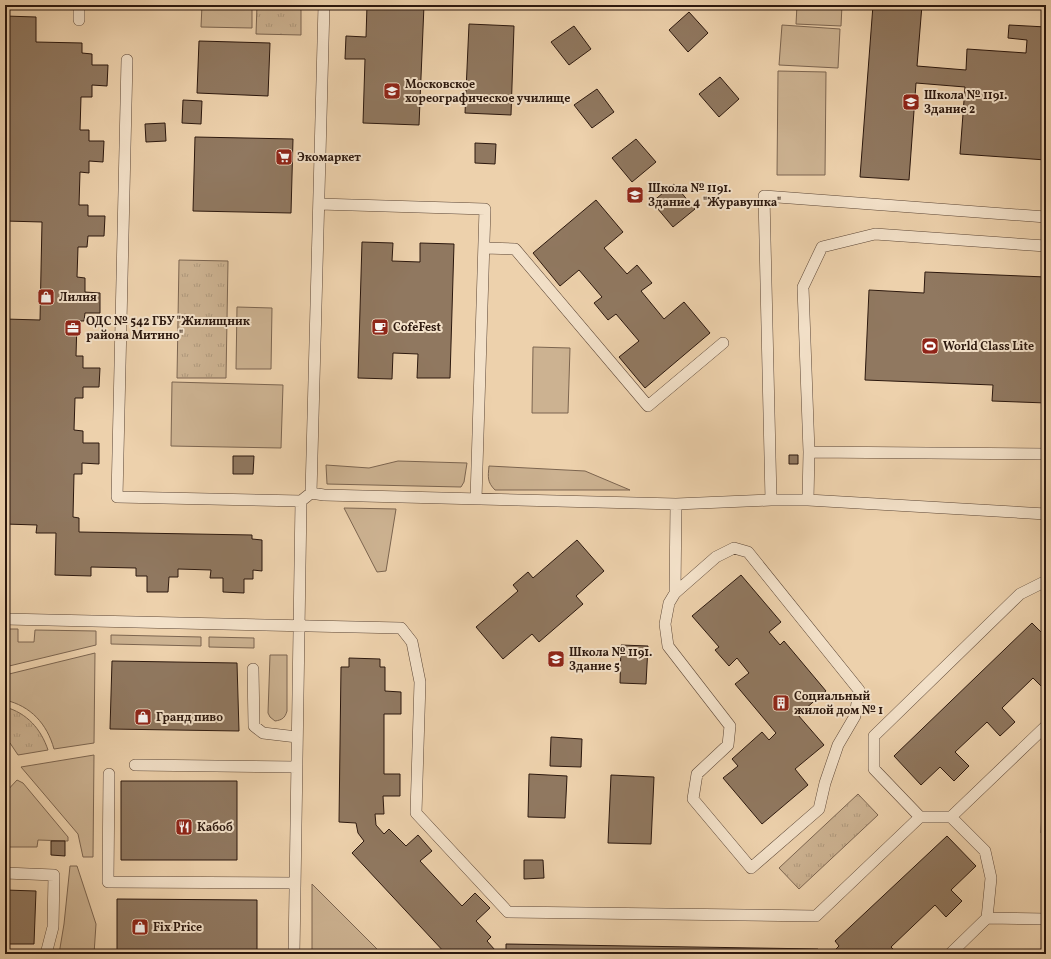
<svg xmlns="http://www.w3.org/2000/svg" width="1051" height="959" font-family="Vollkorn,serif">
	<defs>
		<pattern id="park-tufts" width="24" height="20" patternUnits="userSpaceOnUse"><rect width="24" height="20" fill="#ccb291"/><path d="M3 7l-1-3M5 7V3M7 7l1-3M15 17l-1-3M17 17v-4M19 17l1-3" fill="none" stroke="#af987c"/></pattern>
	</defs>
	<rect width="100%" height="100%" fill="#edd1ac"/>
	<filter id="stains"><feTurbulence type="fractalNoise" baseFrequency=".005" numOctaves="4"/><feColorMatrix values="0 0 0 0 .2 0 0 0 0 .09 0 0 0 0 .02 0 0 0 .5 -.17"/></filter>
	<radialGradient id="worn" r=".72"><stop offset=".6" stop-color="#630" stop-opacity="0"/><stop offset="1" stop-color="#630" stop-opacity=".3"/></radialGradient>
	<path fill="#ccb291" stroke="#7c6550" d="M202,5h50v23l-51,-1z
		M797,5h45l-1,21 -45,-2z
		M782,25l58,4 -2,39 -59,-3z
		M778,71l48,1 -1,103h-48z
		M237,307l35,1 -1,61h-35z
		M533,347l37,1 -2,65h-36z
		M172,382l111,3 -2,63 -110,-2z
		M398,461l69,2 -3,19 -3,5 -134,-3 -1,-19 43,3z
		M489,466l96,5 45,19h-135c-8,-8 -7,-13 -6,-24z
		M344,508l52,1 -10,62 -9,1z
		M5,629h13v13h16l1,-12 61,1v14l-91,22z
		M111,635l90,2v9l-90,-2z
		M209,637l45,1v10l-45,-1z
		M95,653l-1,90 -40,6c-7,-25 -23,-43 -49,-49v-25z
		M270,655h17v56c-2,7 -5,9 -12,10l-5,-4 -2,-4z
		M94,755l-1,102h-10l-5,-23 -57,-67z
		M17,780l6,3 45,54v4l-30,-1 -1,7h-32v-54z
		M70,866h7l19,58 -2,30h-35l5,-30z
		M312,884l70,70h-70z"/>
	<path fill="url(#park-tufts)" stroke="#7c6550" d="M257,5h44v30l-45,-1z
		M179,260l49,1 -2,117h-49z
		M5,707c22,6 36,22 43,43l-30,5 -8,-12 -5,-4z
		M1043,789h3v45l-5,-1z
		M858,794l20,21 -79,74 -20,-21z
		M1044,852h2v35h-4z"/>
	<path fill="#907860" stroke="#2c180e" d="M367,5h57l-5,120 -56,-2 2,-64h-20l1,-23 20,1z
		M489,5h19v1h-19z
		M873,5h49l-5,61 49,4 1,-21 59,4 1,-13 -19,-2 1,-13 37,2v14h-2l-1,14h3v105l-86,-6 5,-67 -49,-4 -7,97 -49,-3z
		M689,12l19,21 -20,19 -19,-22z
		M5,16l31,1v25l46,1v10l10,1v11h16l-1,21 -15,-1v12h-11l-1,33h9v11h15l-1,21 -14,-1v12l-9,-1 -1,33h9v11h17l-1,20h-16l-1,11h-9l-1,30 8,1v14l15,1v20h-15l-1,8h-7l-1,35h7v12h17l-1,19h-16v11h-8l-1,32 9,1v12h16v21l-17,-1v11h-8l-1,43 6,1v14l173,3v4l10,1v31l-9,-1v9h-9v14l-21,-1v-14h-13l1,-8 -33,-1v8h-9l-1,15h-21v-16h-11v-8l-45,-1v9l-36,-1 1,-42h-20l1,-8 -32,-1v-205l35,1 2,-98 -37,-1z
		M469,24l45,2 -3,89 -46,-2z
		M574,26l17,23 -22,16 -18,-23z
		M199,41l71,2 -2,53 -71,-3z
		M720,77l19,22 -20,18 -20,-23z
		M597,89l17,23 -22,16 -18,-23z
		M183,100l19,1 -1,23 -19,-1z
		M165,123l1,18 -20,1 -1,-18z
		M195,137l98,2 -2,74 -98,-2z
		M636,139l20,23 -24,20 -20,-24z
		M475,143l21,1 -1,20 -20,-1z
		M674,184l21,25 -22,18 -21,-25z
		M596,200l27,32 -19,16 23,26 10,-9 15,18 -11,8 23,28 20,-17 26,31 -65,55 -26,-31 20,-16 -23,-27 -8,6 -14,-17 8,-6 -23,-27 -19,16 -27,-33z
		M362,242l31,1 -1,18 28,1v-19l34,1 -4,134h-33l1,-24 -25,-1 -1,26 -34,-1z
		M925,272l121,5v126l-54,-2 1,-16 -128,-5 4,-90 55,3z
		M789,455h9v9h-9z
		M233,456h21l-1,18h-20z
		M577,540l27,31 -28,25 7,8 -44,38 -7,-8 -29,25 -27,-32 42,-36 -5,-6 15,-13 5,6z
		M741,575l40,47 -12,10 11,13 4,-4 42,50 -28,24 26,30 -29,24 13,16 -46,39 -39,-46 15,-12 -6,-7 30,-27 7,8 7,-7 -41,-49 14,-11 -12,-15 -8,8 -14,-16 4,-3 -27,-31z
		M1032,623l14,14v54l-13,-13 -31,30 13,14 -15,14 -13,-14 -32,30 14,14 -15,15 -14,-14 -19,18 -27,-29z
		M621,645l27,1 -2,38 -26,-1z
		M349,658l31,1v8h5v24l16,1v22h-17v60h16v22h-17l1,18h-9l1,11 8,9 5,-5 17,17 12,-11 14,16 -12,10 42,45 13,-13 15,15 -14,13 15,16 -4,4 8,9 11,1v-7l312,5 1,5h-373l-94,-101 12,-12 -6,-8 -2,-10 -17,-1 2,-155h8z
		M112,661l125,2 2,68 -129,-2z
		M551,737l31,2 -1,28 -31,-1z
		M529,774l38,2 -2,42 -37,-1z
		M611,775l43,2 -3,67 -43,-1z
		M121,781h116v79h-116z
		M947,836l29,30 -25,24 11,11 -16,16 -11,-12 -44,42 7,7h-67l8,-8 -4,-5z
		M51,841h14v15l-14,-1z
		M524,860h19l1,18 -20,1z
		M5,890l31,1 -2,53h-29z
		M117,899l140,1v54h-140z"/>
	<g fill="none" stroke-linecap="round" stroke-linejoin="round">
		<g stroke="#5c4636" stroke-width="12">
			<path id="service" d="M79,20v-15
				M127,60l-10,437 184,4
				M319,204l166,5 -9,290
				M1046,246l-171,-12 -53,13 -19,40 6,165 237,2
				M484,248l31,1 133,157 75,-63
				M311,493l13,2 352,9 95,-4h37l238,14
				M771,500l-7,-304 282,21
				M808,500l1,-48
				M1046,581l-26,13 -146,142v33l46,48h31l95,-91
				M675,593l41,-36 18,-9 14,4 111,138 -4,26 -17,29 -13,38 -6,26 -68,59 -58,-69 4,-25 31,-29 2,-19 -62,-80 -3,-22 4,-21 6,-10 1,-89
				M5,619l396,9 11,14 8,40 -4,131 92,99 308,4 104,-99
				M253,669l1,57 9,7 34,4
				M135,765l162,2
				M109,774l-1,108 187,1
				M5,873l49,2 -1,52 -7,27
				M987,918l59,1
				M294,954l7,-453 10,-8 13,-488
				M950,954l37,-36 4,-40 -6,-27 -34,-34"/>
		</g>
		<use href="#service" stroke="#f3e1c9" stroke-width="11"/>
	</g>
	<defs>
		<g id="university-square" transform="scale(0.9)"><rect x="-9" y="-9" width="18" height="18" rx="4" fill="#8f2418" stroke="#f3e1c9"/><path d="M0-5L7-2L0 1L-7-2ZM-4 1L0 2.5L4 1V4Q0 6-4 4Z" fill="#fff"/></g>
		<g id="school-square" transform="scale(0.9)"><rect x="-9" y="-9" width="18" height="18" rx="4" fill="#8f2418" stroke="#f3e1c9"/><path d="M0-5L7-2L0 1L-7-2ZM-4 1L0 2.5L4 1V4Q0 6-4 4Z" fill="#fff"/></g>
		<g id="supermarket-square" transform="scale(0.9)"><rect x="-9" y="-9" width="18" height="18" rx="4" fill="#8f2418" stroke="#f3e1c9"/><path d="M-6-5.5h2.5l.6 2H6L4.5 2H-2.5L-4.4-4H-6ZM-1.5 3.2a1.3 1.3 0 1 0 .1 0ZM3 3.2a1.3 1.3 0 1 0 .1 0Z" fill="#fff"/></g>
		<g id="shop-square" transform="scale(0.9)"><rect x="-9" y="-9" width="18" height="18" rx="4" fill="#8f2418" stroke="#f3e1c9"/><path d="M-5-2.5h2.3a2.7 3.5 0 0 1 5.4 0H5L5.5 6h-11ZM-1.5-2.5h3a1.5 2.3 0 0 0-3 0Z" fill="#fff"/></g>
		<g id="cafe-square" transform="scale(0.9)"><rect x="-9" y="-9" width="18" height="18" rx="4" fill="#8f2418" stroke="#f3e1c9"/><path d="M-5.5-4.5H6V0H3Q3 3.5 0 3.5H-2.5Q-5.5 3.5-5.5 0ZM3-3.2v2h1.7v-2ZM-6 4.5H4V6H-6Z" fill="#fff"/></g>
		<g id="office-square" transform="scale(0.9)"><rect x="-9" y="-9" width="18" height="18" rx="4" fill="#8f2418" stroke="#f3e1c9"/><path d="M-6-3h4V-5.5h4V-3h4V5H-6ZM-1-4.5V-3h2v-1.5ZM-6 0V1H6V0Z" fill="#fff"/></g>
		<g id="stadium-square" transform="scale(0.9)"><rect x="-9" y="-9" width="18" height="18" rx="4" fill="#8f2418" stroke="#f3e1c9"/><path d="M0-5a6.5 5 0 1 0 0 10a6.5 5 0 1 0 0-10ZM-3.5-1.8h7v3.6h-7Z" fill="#fff"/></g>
		<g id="building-square" transform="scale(0.9)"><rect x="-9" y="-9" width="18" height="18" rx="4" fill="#8f2418" stroke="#f3e1c9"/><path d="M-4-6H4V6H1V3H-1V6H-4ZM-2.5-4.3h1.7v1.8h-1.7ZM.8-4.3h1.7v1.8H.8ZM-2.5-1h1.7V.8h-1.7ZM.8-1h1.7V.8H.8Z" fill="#fff"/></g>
		<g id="restaurant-square" transform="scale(0.9)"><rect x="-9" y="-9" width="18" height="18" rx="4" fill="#8f2418" stroke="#f3e1c9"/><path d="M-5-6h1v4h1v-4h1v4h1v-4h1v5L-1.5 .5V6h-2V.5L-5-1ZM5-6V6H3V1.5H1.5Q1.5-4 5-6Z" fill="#fff"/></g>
	</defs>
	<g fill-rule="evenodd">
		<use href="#university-square" x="392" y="91"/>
		<use href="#school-square" x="911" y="102"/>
		<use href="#supermarket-square" x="284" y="157"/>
		<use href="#school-square" x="635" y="195"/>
		<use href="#shop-square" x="46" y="297"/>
		<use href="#cafe-square" x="380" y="327"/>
		<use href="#office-square" x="73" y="328"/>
		<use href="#stadium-square" x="930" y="346"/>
		<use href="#school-square" x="556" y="659"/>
		<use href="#building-square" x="781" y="703"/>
		<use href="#shop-square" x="143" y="717"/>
		<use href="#restaurant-square" x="184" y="827"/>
		<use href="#shop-square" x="140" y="927"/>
	</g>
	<g text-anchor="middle" stroke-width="4" stroke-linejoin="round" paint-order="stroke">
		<g font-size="12" font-weight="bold" fill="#2c180e" stroke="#f3e1c9" text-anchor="start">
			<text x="405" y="88">Московское<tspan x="405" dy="14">хореографическое училище</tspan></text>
			<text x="924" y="99">Школа № 1191.<tspan x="924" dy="14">Здание 2</tspan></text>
			<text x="297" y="161">Экомаркет</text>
			<text x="648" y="192">Школа № 1191.<tspan x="648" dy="14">Здание 4 "Журавушка"</tspan></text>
			<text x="59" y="301">Лилия</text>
			<text x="86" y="325">ОДС № 542 ГБУ "Жилищник<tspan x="86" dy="14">района Митино"</tspan></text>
			<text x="393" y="331">CofeFest</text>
			<text x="943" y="350">World Class Lite</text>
			<text x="569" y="656">Школа № 1191.<tspan x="569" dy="14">Здание 5</tspan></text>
			<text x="794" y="700">Социальный<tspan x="794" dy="14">жилой дом № 1</tspan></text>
			<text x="156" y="721">Гранд пиво</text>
			<text x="197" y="831">Кабоб</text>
			<text x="153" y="931">Fix Price</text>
		</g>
	</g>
	<rect width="1051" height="959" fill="none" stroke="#edd1ac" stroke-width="20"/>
	<rect x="6" y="6" width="1039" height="947" fill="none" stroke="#2c180e" stroke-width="2"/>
	<rect x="10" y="10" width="1031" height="939" fill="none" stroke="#2c180e"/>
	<rect width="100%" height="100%" filter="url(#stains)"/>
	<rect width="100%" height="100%" fill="url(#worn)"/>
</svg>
